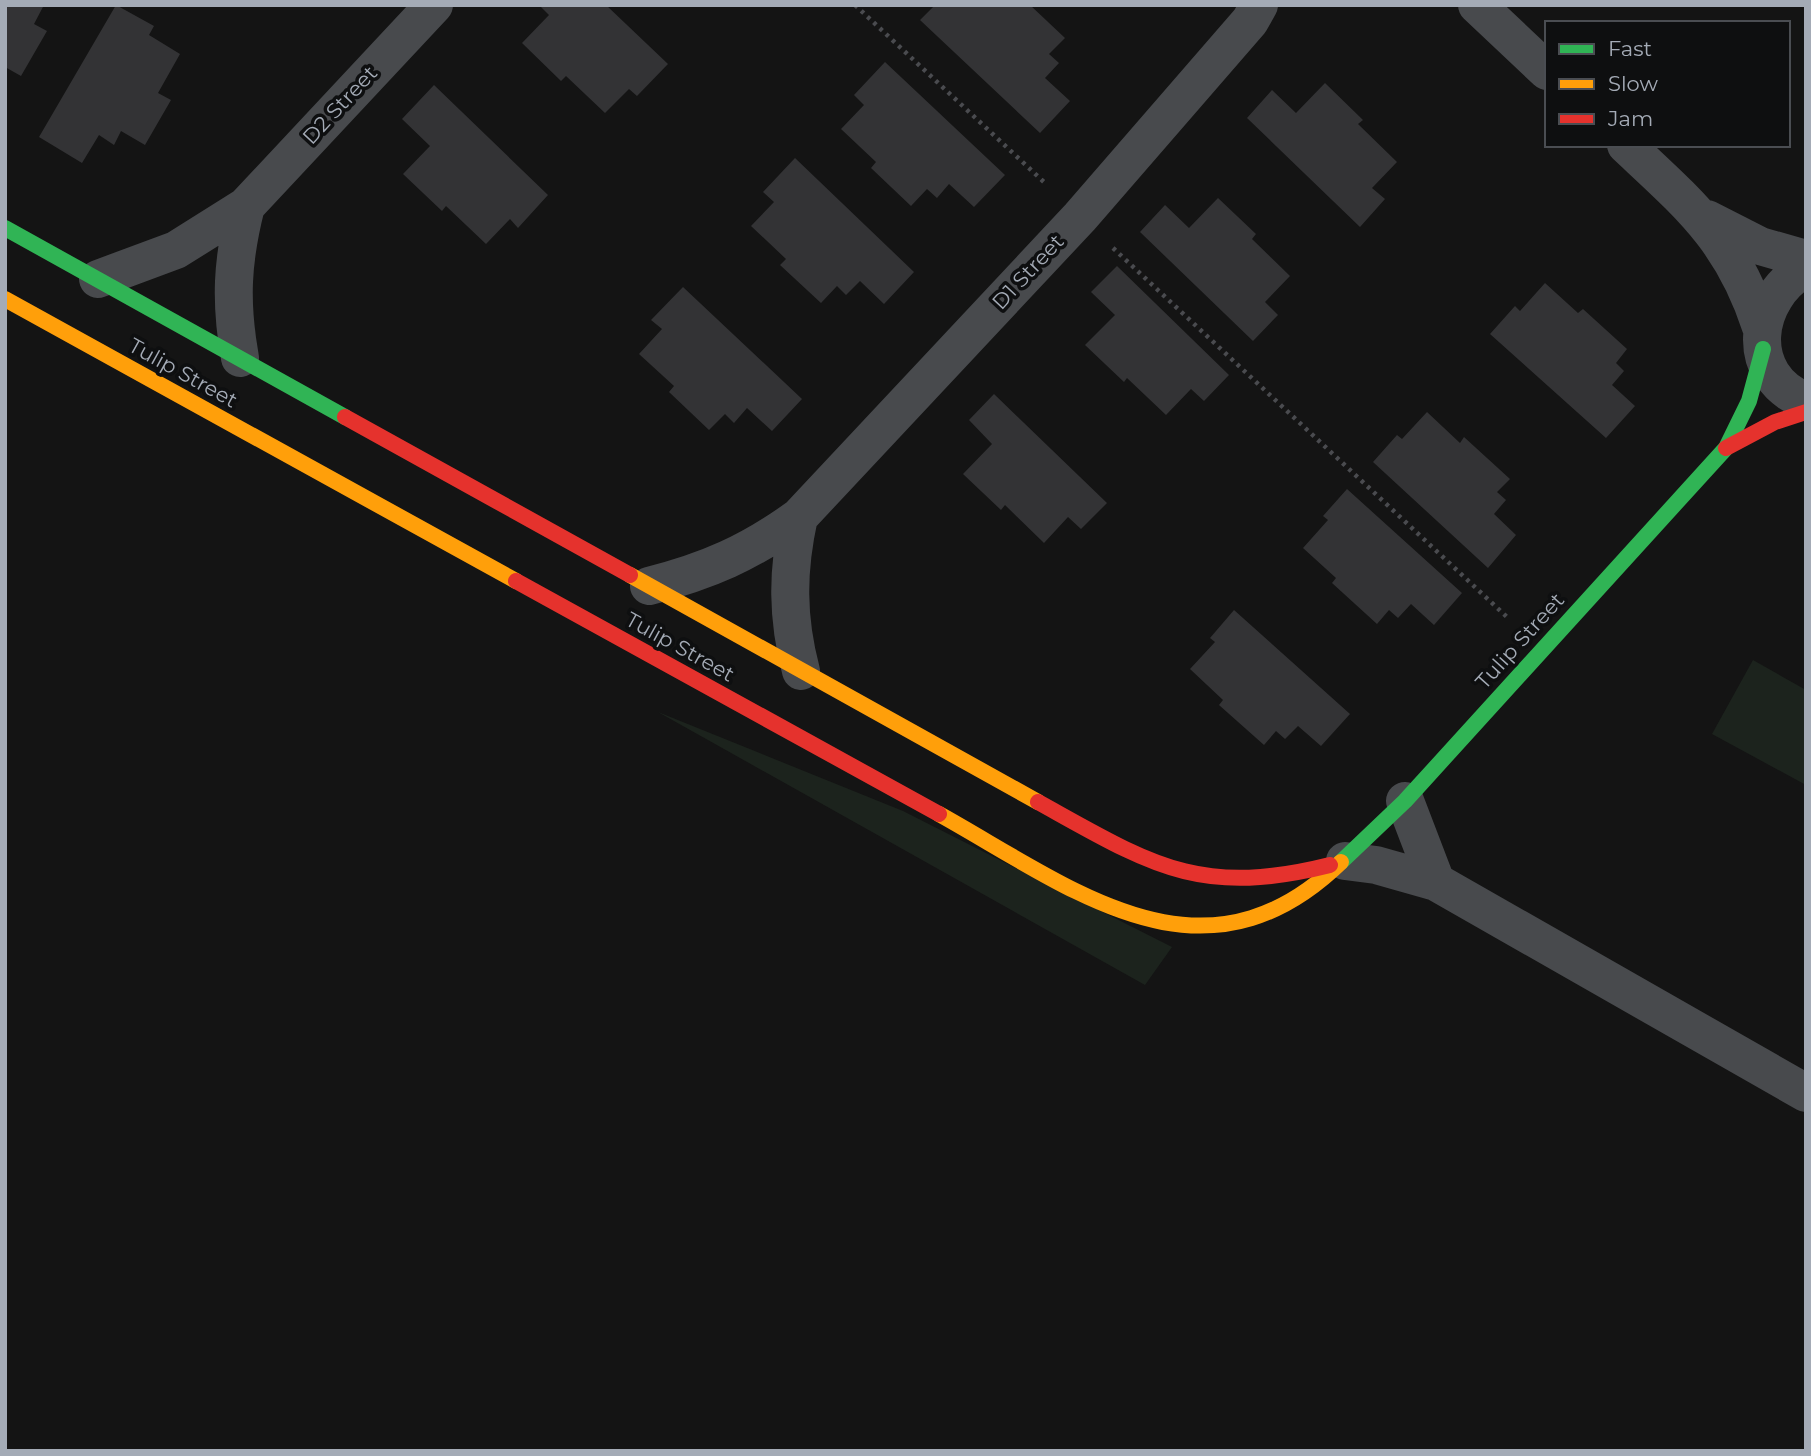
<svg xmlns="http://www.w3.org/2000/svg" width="1811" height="1456" font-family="Montserrat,sans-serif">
	<rect width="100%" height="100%" fill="#141414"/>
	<path fill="#1c231d" d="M1753,660l53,30v95l-94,-51z
		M658,712l245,99 269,136 -27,38z"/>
	<path fill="#333335" d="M5,5h39l-10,19 13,7 -26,45 -16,-9z
		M116,5l38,21 -5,9 31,19 -22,39 13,7 -26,45 -24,-14 -7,14 -15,-10 -17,28 -43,-26z
		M539,5h67l62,59 -31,32 -8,-7 -24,24 -39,-37 -5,5 -39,-38 27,-28z
		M935,5h95l35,33 -16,16 10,9 -14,15 25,23 -30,32 -120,-113z
		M885,62l120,113 -31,32 -25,-23 -12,14 -10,-9 -16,17 -40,-38 5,-6 -35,-33 23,-24 -10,-10z
		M1325,83l38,37 -5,4 39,38 -25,26 13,11 -25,28 -113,-109 25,-28 24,23z
		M434,85l114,110 -30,33 -8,-9 -24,25 -40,-38 -4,5 -39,-37 27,-28 -28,-27z
		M795,158l119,114 -30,32 -24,-23 -14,14 -9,-9 -16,17 -41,-38 6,-6 -35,-33 23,-24 -11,-10z
		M1218,198l38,36 -4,5 38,37 -25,26 13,13 -25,26 -113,-109 25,-27 24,23z
		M1117,266l112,109 -25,26 -13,-12 -25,26 -39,-37 -3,4 -39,-37 30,-30 -24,-23z
		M1545,283l33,30 5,-4 44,40 -11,14 8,8 -12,14 23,21 -29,32 -116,-104 25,-28 5,5z
		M683,287l119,112 -30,32 -25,-23 -13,15 -9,-9 -16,16 -40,-38 5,-6 -35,-32 23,-25 -11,-9z
		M994,394l113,109 -26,26 -13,-12 -24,26 -39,-38 -4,5 -38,-36 29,-30 -23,-24z
		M1427,412l33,31 4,-6 46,42 -13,13 9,8 -12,14 22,21 -28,33 -115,-106 24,-27 5,4z
		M1347,489l115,104 -28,32 -23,-21 -13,14 -9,-8 -12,14 -45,-41 4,-5 -33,-30 25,-28 -5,-4z
		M1234,610l116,104 -29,32 -23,-20 -13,13 -9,-8 -12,14 -45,-40 4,-5 -33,-31 25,-27 -5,-4z"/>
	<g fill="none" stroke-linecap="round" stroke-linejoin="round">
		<path stroke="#4a4b4f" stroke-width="4.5" stroke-dasharray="3.5 5" stroke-linecap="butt" d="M855,5l191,179
			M1113,248l395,370"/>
		<path stroke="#484a4d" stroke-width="38" d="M1477,5l70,66
			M1626,145c64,60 107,95 135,182
			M1707,219l53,27 46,13
			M1806,268c-53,29 -64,108 0,133
			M98,279l78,-29 70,-44 188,-201
			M240,358c-10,-56 -8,-97 6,-152
			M799,517c-12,54 -12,101 2,154
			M649,586c59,-15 100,-33 150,-69l281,-300 170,-196 9,-16
			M1405,801l31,81
			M1345,861l31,4 60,17 370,211"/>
		<path stroke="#30b455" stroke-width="16" d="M5,228l340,189
			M1341,862l64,-61 321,-353 23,-47 14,-52"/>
		<path stroke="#ff9f0a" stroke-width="16" d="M5,299l511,282
			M630,575l408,227
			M939,814c133,74 264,182 402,48"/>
		<path stroke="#e5322d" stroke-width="16" d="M345,417l285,158
			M1726,448l49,-26 31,-10
			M516,581l423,233
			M1038,802c112,62 160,96 292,63"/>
	</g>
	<g text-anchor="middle" stroke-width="7" stroke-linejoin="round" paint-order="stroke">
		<g font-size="21" fill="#a4abb6" stroke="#0e0f10">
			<text transform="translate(340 105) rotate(-47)" y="7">D2 Street</text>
			<text transform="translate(1028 272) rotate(-47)" y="7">D1 Street</text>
			<text transform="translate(183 373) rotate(29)" y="7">Tulip Street</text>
			<text transform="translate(1520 641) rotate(-48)" y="7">Tulip Street</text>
			<text transform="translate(680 647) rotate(29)" y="7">Tulip Street</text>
		</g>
	</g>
	<rect width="1811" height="1456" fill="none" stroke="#a4abb6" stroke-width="14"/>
	<rect x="1545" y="21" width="245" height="126" fill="#0e0f10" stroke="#4a4d52" stroke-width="2"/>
	<rect x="1559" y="44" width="35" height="10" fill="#30b455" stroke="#4a4d52" stroke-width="2"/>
	<text x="1608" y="56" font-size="21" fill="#a4abb6">Fast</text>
	<rect x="1559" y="79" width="35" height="10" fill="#ff9f0a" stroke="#4a4d52" stroke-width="2"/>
	<text x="1608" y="91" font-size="21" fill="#a4abb6">Slow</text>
	<rect x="1559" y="114" width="35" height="10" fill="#e5322d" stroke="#4a4d52" stroke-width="2"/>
	<text x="1608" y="126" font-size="21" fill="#a4abb6">Jam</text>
</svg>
